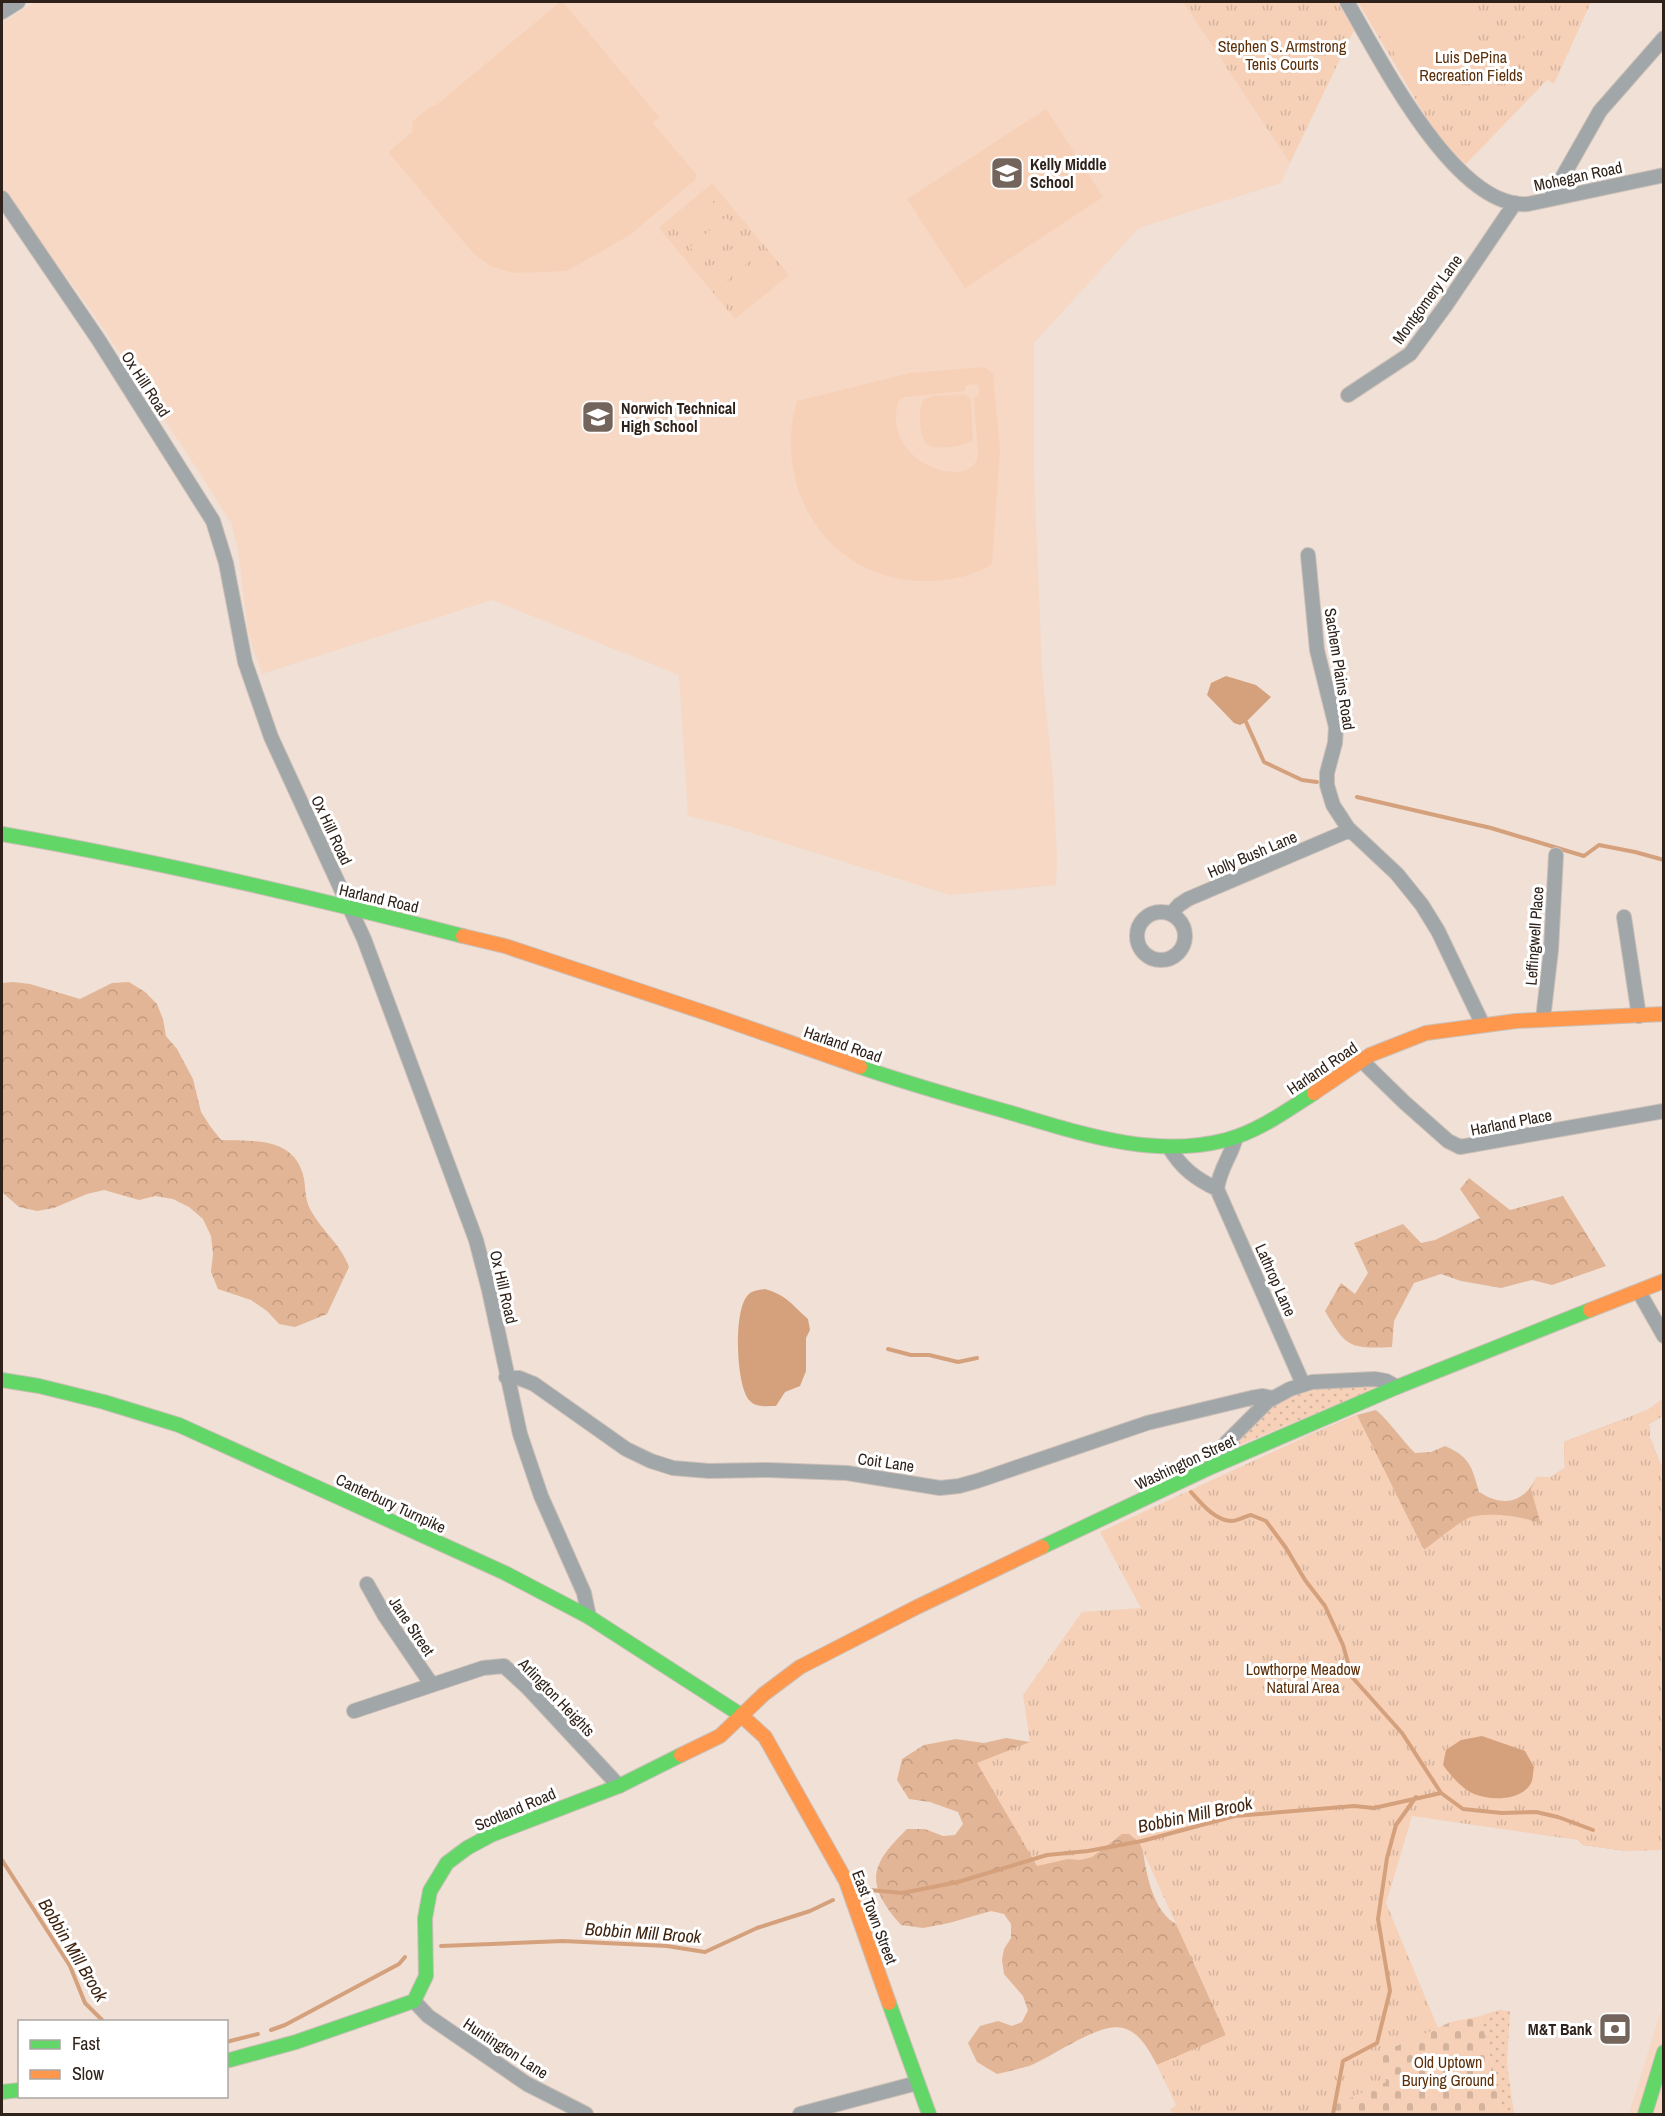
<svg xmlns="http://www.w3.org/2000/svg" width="1665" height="2116" font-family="'Archivo Narrow',sans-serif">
	<defs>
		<pattern id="grass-dots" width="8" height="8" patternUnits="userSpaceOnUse" patternTransform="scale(1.5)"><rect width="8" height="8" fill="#f6d1b8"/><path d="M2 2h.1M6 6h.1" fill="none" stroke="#d3b39e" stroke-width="1.8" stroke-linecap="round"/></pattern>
		<pattern id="forest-crowns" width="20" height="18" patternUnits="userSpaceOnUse" patternTransform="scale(1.5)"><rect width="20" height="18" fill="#e2b596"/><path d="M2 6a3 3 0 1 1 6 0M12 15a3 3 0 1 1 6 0" fill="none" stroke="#c29b81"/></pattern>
		<pattern id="cemetery-stones" width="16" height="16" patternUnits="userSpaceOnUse" patternTransform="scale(1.5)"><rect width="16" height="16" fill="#f6d1b8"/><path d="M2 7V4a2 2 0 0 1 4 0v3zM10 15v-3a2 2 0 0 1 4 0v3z" fill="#d3b39e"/></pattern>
		<pattern id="park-tufts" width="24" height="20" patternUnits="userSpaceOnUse" patternTransform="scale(1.5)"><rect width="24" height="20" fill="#f6d1b8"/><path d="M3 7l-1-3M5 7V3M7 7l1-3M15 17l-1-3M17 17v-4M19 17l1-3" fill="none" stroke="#d3b39e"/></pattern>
	</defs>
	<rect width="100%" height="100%" fill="#f0e0d6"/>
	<path fill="#f6d8c4" d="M35,2h1148l107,161 -9,20 -142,45 -105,115v128l8,200 11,106 4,81 -1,27 -106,10 -224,-70 -38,-9 -9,-141 -187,-75 -230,74 -14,-41 -10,-83 -7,-27 -33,-53 -103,-154 -93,-127v-166z
		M1663,2004v110h-34z"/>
	<path fill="url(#grass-dots)" d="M1371,1384l8,3 -147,61 -1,-3c17,-16 34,-39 56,-49 20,-10 62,-11 84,-12z
		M1499,2010l11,1 -3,53 7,50h-13l-10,-55 -11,-43z"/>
	<path fill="url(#forest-crowns)" d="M13,982l17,2 50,15 32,-16 17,-1 16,10 12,12 6,15 3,17 11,13 16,30 8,33 9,14 11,14c33,1 75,-3 83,39 2,13 1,24 9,35 12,20 28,31 36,53l-22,47 -32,13 -16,-3 -12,-13 -16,-11 -33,-11 -7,-17 2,-18 -2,-18 -8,-17 -14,-12 -16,-8 -18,-3 -16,4 -35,-10 -17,4 -33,14 -17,3 -18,-4 -17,-15v-209z
		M1469,1178l41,32 53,-14 43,70 -54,19 -20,-5 -31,8 -40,-7 -20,-7 -27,9 -20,38 -2,26c-43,2 -46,0 -67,-36l16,-28 14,11 13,-21 -14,-30 49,-19 18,19 14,-3 45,-22 -20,-29z
		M1663,1399v17l-14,8 1,14 14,35v279l-37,99 -44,-6 -5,-5 -153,-290 -120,-113 52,-22 19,-5c15,13 25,29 39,43l16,-1 14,-6c25,11 27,21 34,46 24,15 44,12 58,-15h14l14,-9 -1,-26 84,-32z
		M1006,1738l24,4 108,81c7,31 7,74 32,97 5,4 12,6 17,9l39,107 -69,29c-8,-14 -16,-32 -34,-37 -25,-6 -72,30 -94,38 -10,3 -21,5 -32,8l-20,-12 -9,-19 12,-17 18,-5 14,5 10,-4 6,-12 -5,-14 -19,-22 -2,-14 2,-11 7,-11v-14l-7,-10 -13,-3 -42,12 -26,5 -22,-3c-36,-41 -32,-59 6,-96h18l18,7 12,-1 8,-11 -5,-12 -28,-10 -21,-3 -12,-19 5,-21 22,-14 32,-6 28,4z"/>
	<path fill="url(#cemetery-stones)" d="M1480,2016l11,43 10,55h-187l71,-32 -5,-29 71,-31z"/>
	<path fill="url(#park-tufts)" d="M1183,2h154l17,28 -64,133z
		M1358,2h233l-37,82 -7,-4 -82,85 -32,-36z
		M712,183l77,92 -54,44 -76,-91z
		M1663,1399v17l-14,8 1,14 14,35 -1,377 -36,1 -44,-6 -5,-5 -166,-24 -26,87 52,125 -58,25 6,29 -72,32h-140l-4,-4 6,-5 -19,-40 69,-30 -87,-193 -10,-8h-7l-30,23 -12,3 -12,-1 -31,7 -60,-103 53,-21 -7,-47 59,-83 59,-4 -41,-76 205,-95 52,-22 67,135c11,-8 37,-30 47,-33 17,-5 56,-1 70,8l-10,-36 6,-12h14l14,-9 -1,-26 84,-32z"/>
	<path fill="#f6d1b8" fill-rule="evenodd" d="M560,2h3l96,115 -6,6 43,51 -1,6 -65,55 -63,36 -52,2 -23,-6 -18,-13 -86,-102 24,-20 1,-11 18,-15h4z
		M1364,2h112l-3,8 -1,15 6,14 6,6 8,3h7l27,-11 11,2 8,-5c5,-14 -1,-13 -10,-19 -4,-2 -6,-9 -8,-13h13c10,18 21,35 -2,48l-115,52z
		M1046,109l57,88 -138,91 -58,-89z
		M708,196l13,16 -35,29 -14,-16z
		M726,217l13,16 -35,30 -14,-16z
		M744,239l13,16 -35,30 -13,-17z
		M762,260l13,17 -35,29 -13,-16z
		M985,367l8,7 7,75 -8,115c-21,14 -49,18 -74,17 -93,-5 -146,-95 -121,-180l113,-28zM973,384l4,1 3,7 -6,7 4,58c-9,35 -100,5 -79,-57l6,-3 60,-6 1,-5z
		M965,394l6,5 2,37 -1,5c-11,6 -34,9 -45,4 -8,-10 -9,-34 -4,-45l9,-4z"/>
	<path fill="#d5a17d" d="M1226,676l30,9 15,12 -25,25 -6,3 -6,-2 -27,-28 4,-12z
		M765,1289c22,6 28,17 43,30l2,11 -4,8v33l-6,15 -15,6 -9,14c-9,0 -20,2 -27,-6 -13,-15 -16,-90 -1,-105 4,-5 11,-5 17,-6z
		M1482,1736l43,15 9,16c-1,4 -1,10 -2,14 -8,20 -41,20 -58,13 -13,-6 -23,-18 -31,-29l3,-15 15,-10z"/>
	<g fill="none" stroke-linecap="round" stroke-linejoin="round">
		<path stroke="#d5a17d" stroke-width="4" d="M1246,722l18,40 38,18 15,2
			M1357,797l134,31 93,28 15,-11 36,7 29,8
			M888,1349l23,6h18l29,7 19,-4
			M1191,1492c10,11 24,29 41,29 5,0 14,-5 19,-6l15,6 20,27 19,32 20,26 18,39 9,32 50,56 39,60
			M2,1860l68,106 15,37 19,19
			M870,1890l32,3 56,-11 89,-27 41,-4 54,-10 93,-25 119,-10 20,2 67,-15 22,16 39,4 34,-1 22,5 35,13
			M441,1946l122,-5 104,5 38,6 52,-24 53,-17 23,-11
			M271,2030l14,-5 114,-61 6,-7
			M226,2042l32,-8
			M1333,2114l10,-53 34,-18 13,-52 -12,-72 9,-61 9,-33 20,-28"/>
		<g stroke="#cbbfb7" stroke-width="16">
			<path id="street" d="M1347,2c32,54 108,208 181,202l136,-29
				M2,12l16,-10
				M2,198l96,141 115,182 13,42 19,99 26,75 93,202 112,301 13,50 31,144 21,62 43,97 5,24
				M1550,199l50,-88 64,-73
				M1348,395l62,-41 36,-49 69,-102
				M1308,555l9,95 19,77 -1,16 -8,30v12l6,20 15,23 49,46 25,31 16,26 45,94
				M1137 936a24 24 0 1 1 48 0a24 24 0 1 1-48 0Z
				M1171,914l8,-9 9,-6 162,-69
				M1624,917l15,99
				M1543,1019l8,-69 5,-95
				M1361,1060l43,42 44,39 12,6 204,-36
				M1236,1137c-5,20 -16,30 -19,52l86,195
				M1169,1147c12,21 27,32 48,42
				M1639,1292l25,44
				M506,1377l13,1 15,6 92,65 25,12 22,7 36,3 59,-1 79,3 93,15 19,-2 18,-5 170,-58 104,-25 12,-2 10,2
				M1223,1461l3,-18 42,-42 22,-12 22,-7 63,-3 11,2 11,6
				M367,1584l18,32 47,69
				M354,1711l129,-43 21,-2 23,21 92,99
				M414,2001l14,15 99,68 59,30
				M800,2114l117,-31"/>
		</g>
		<g stroke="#cbbfb7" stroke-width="16">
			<path id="fast" d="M2,834c155,27 309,63 461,102
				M860,1067c49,17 99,31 148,45 71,21 144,47 218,28 33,-9 60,-29 88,-47
				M2,1380l37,6 65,16 75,23 148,67 178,81 84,44 152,98
				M1042,1547l167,-79 188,-81 193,-77
				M889,2003l40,111
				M226,2061l70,-19 118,-41 12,-25 -1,-58 5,-27 17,-28 20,-15 24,-13 128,-49 62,-31
				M2,2092l18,-2
				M1645,2114l19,-62"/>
		</g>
		<g stroke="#cbbfb7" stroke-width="16">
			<path id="slow" d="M463,936l42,10 207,69 148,52
				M1314,1093l56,-38 56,-22 90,-12 148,-7
				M1590,1310l74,-29
				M741,1715l24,22 81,144 43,122
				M681,1755l39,-19 44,-42 36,-27 117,-60 125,-60"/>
		</g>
		<use href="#street" stroke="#a1a6a8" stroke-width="14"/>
		<use href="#fast" stroke="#63d668" stroke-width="14"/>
		<use href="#slow" stroke="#ff974d" stroke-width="14"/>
	</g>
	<defs>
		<g id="school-square" transform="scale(1.725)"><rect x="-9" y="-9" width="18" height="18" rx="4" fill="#73645c" stroke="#fff"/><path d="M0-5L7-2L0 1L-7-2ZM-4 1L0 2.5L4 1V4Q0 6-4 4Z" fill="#fff"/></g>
		<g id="bank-square" transform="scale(1.725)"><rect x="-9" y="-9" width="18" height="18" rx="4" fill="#73645c" stroke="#fff"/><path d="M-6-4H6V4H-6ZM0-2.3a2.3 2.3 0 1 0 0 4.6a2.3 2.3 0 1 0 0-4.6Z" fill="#fff"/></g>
	</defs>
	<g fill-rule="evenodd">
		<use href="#school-square" x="1007" y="173"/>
		<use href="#school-square" x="598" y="417"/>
		<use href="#bank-square" x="1615" y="2029"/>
	</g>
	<g text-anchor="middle" stroke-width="6" stroke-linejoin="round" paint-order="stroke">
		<g font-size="16" fill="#5c2f09" stroke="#fff">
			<text x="1282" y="52">Stephen S. Armstrong<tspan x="1282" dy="18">Tenis Courts</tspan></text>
			<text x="1471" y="63">Luis DePina<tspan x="1471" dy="18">Recreation Fields</tspan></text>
			<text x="1303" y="1675">Lowthorpe Meadow<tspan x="1303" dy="18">Natural Area</tspan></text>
			<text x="1448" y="2068">Old Uptown<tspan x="1448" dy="18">Burying Ground</tspan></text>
		</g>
		<g font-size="16" font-weight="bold" fill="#2f221a" stroke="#fff" text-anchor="start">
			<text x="1030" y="170">Kelly Middle<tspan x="1030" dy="18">School</tspan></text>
			<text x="621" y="414">Norwich Technical<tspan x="621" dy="18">High School</tspan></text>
			<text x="1592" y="2035" text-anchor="end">M&amp;T Bank</text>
		</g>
		<g font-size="16" fill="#2f221a" stroke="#fff">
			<text transform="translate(1578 176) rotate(-12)" y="6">Mohegan Road</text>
			<text transform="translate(1427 299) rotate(-54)" y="6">Montgomery Lane</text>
			<text transform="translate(146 384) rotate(57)" y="6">Ox Hill Road</text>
			<text transform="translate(1340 669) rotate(81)" y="6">Sachem Plains Road</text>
			<text transform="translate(332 830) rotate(65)" y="6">Ox Hill Road</text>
			<text transform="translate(1252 854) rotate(-23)" y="6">Holly Bush Lane</text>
			<text transform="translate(379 898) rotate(13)" y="6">Harland Road</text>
			<text transform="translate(1534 936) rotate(-86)" y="6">Leffingwell Place</text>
			<text transform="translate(843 1044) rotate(19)" y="6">Harland Road</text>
			<text transform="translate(1322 1068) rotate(-34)" y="6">Harland Road</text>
			<text transform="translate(1511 1122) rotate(-11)" y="6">Harland Place</text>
			<text transform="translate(1276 1280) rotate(66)" y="6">Lathrop Lane</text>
			<text transform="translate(504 1287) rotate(77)" y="6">Ox Hill Road</text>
			<text transform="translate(886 1462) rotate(8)" y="6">Coit Lane</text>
			<text transform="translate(1185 1462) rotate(-25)" y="6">Washington Street</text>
			<text transform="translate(391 1503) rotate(25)" y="6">Canterbury Turnpike</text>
			<text transform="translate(412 1626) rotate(56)" y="6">Jane Street</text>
			<text transform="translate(557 1697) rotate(46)" y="6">Arlington Heights</text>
			<text transform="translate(515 1809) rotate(-23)" y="6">Scotland Road</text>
			<text transform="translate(875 1917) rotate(69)" y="6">East Town Street</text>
			<text transform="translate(506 2048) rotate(33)" y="6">Huntington Lane</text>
		</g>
		<g font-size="18" font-style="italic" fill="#40240f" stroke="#fff">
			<text transform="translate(1195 1815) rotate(-12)" y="6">Bobbin Mill Brook</text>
			<text transform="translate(643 1933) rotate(4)" y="6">Bobbin Mill Brook</text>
			<text transform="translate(73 1950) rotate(59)" y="6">Bobbin Mill Brook</text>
		</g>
	</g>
	<rect width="1665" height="2116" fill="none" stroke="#2f221a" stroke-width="6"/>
	<rect x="18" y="2020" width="210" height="78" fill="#ffffff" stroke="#aca7a3" stroke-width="1.5"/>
	<rect x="30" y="2040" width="30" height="9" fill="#63d668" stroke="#aca7a3" stroke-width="1.5"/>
	<text x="72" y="2050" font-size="18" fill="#2f221a">Fast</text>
	<rect x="30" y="2070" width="30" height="9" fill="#ff974d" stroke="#aca7a3" stroke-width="1.5"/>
	<text x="72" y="2080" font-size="18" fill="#2f221a">Slow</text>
</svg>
